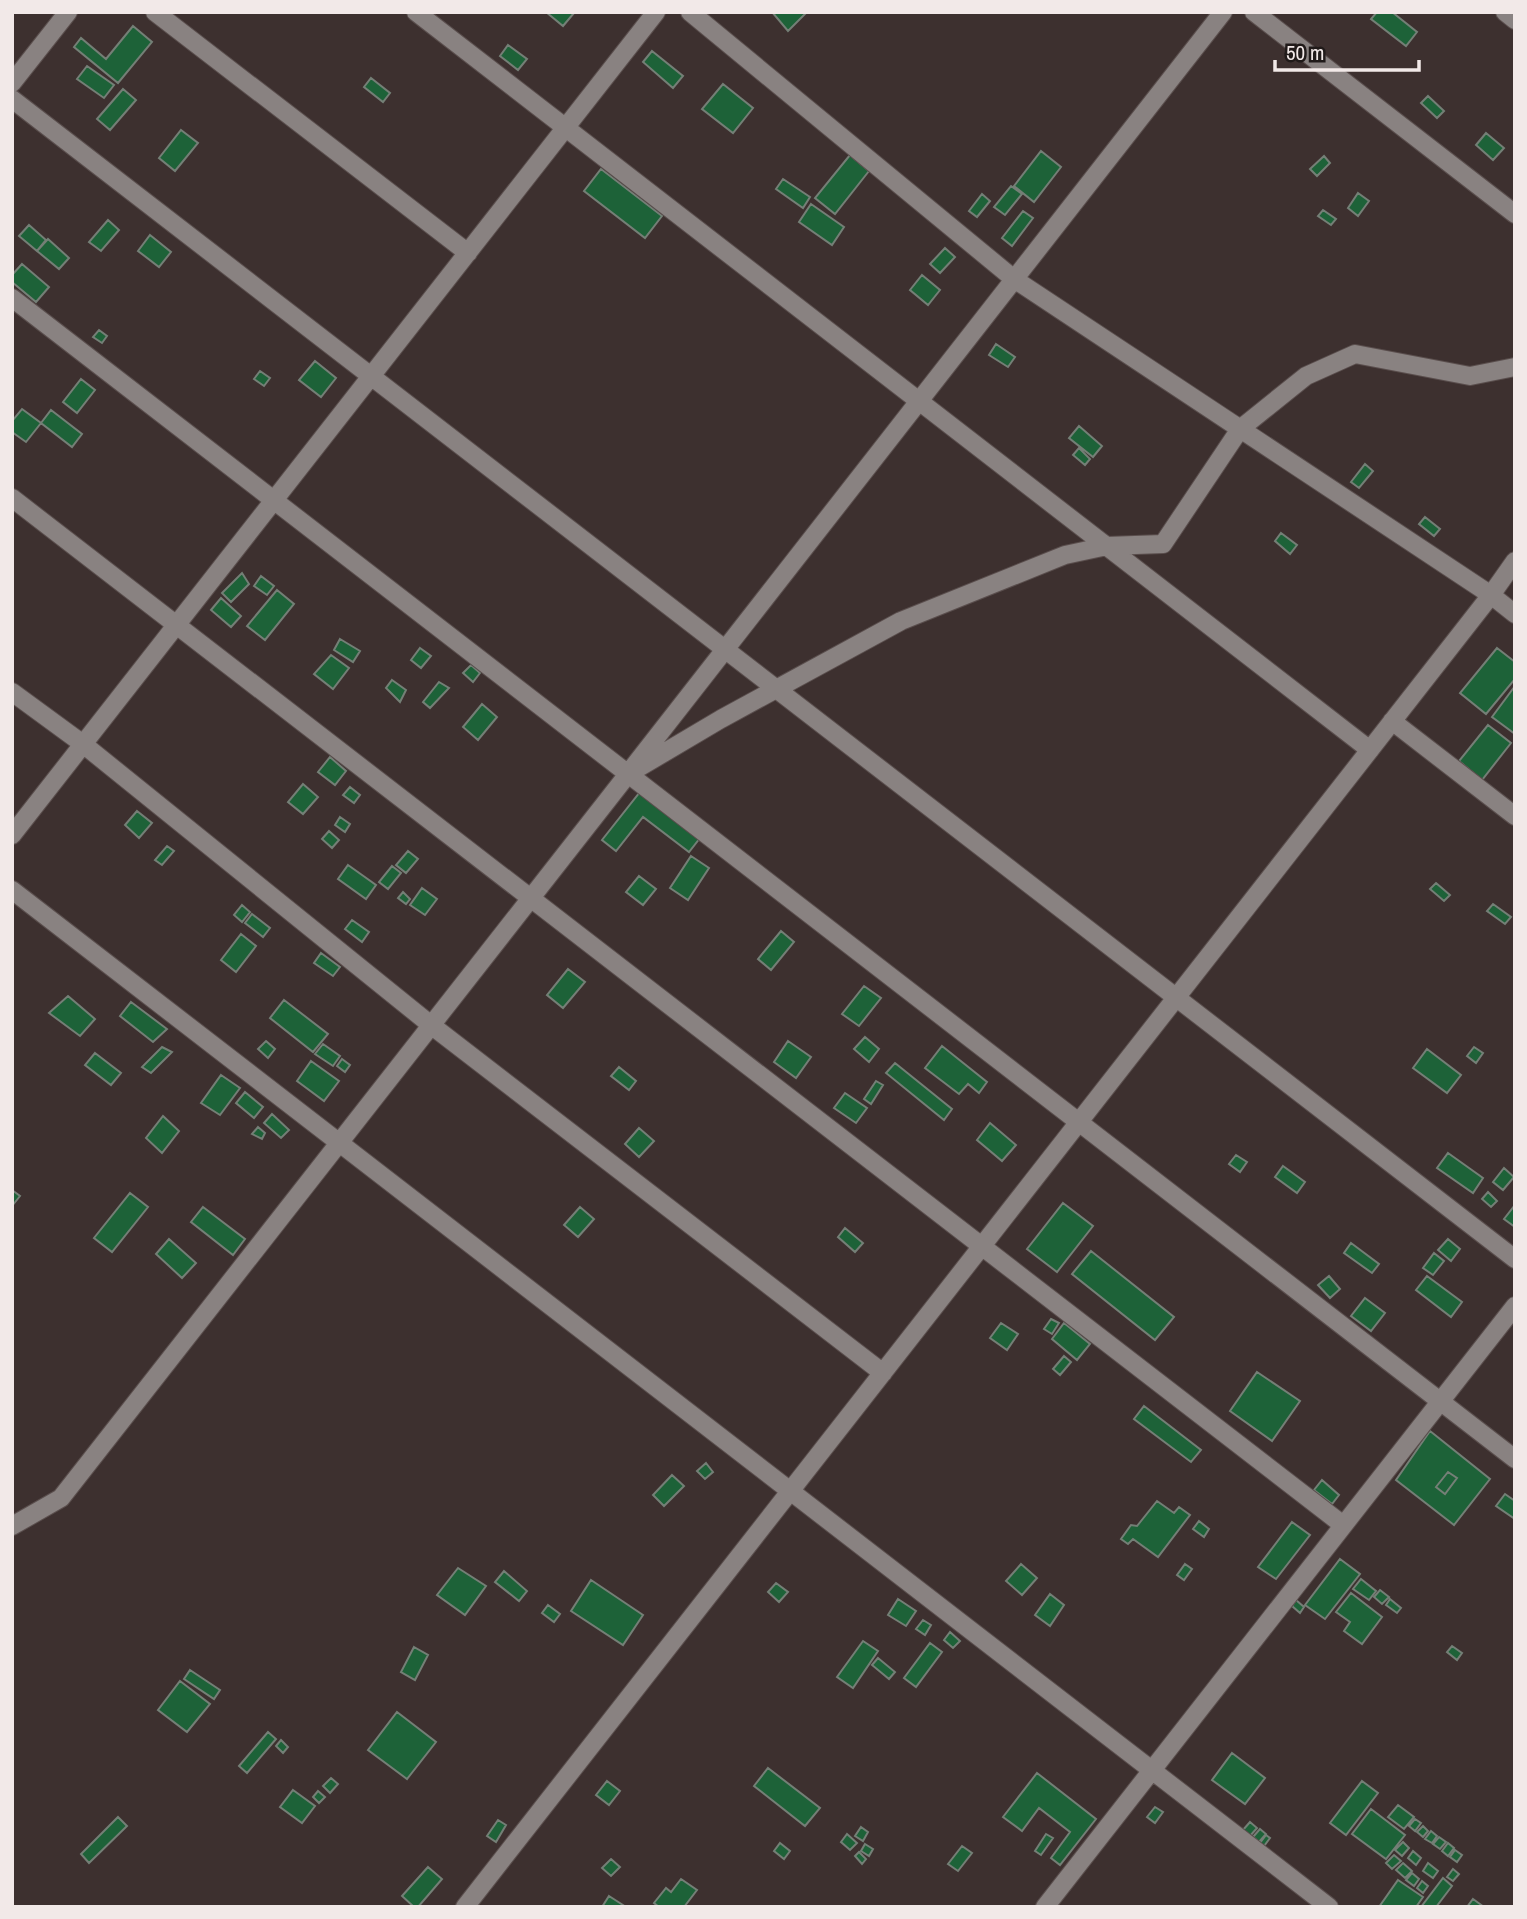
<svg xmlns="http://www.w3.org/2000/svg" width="1527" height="1919" font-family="'Archivo Narrow',sans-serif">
	<rect width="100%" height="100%" fill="#3d302f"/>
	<path fill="#1d6238" stroke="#747f76" stroke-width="2" d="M546,12h27l1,1 -11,13z
		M772,12h35l-19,19z
		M1377,12h15l25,20 -11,14 -35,-27z
		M133,26l19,16 -34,41 -44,-36 7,-9 25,21z
		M508,45l19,14 -9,11 -18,-14z
		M652,51l31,25 -10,12 -30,-26z
		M87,66l27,19 -10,13 -27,-19z
		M371,78l19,15 -7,9 -19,-15z
		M723,84l30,24 -20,25 -31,-24z
		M123,89l13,11 -26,30 -13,-11z
		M1428,96l16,15 -7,7 -16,-15z
		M181,130l17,13 -23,28 -16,-13z
		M1486,133l18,15 -11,12 -17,-15z
		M1041,151l20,16 -27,35 -20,-16z
		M850,155l19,16 -34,43 -20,-16z
		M1324,156l6,7 -13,13 -7,-7z
		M601,169l61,47 -17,22 -61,-47z
		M783,179l27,18 -7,11 -27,-19z
		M1011,186l11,8 -17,21 -11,-8z
		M1358,193l11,8 -11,15 -10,-8z
		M982,194l8,7 -13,16 -8,-6z
		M811,204l33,23 -12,18 -33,-23z
		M1323,210l13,9 -5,6 -13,-9z
		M1023,211l10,7 -21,28 -10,-8z
		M108,220l11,10 -18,21 -12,-9z
		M29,225l17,15 -9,11 -18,-15z
		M150,235l21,17 -12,15 -21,-16z
		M48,239l21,19 -10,11 -22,-18z
		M945,248l10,9 -15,16 -10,-9z
		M22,264l27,23 -13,15 -24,-20v-7z
		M922,275l18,15 -12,15 -18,-15z
		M99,330l8,6 -5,7 -9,-6z
		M996,344l19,13 -7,10 -19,-12z
		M315,361l21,17 -15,19 -22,-17z
		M260,371l10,7 -6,8 -10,-7z
		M81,379l14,11 -18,23 -14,-11z
		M22,409l19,14 -15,19 -14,-10v-11z
		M51,410l31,24 -10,13 -31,-24z
		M1079,426l23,20 -9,11 -24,-19z
		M1079,448l11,11 -5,6 -12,-10z
		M1365,464l8,7 -14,17 -8,-6z
		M1425,517l15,12 -6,7 -15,-12z
		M1281,533l16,12 -7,9 -15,-13z
		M242,573l7,11 -18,18 -9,-9z
		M261,576l13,10 -7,9 -13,-9z
		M277,590l17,14 -29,36 -18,-14z
		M221,598l20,18 -10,11 -20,-17z
		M340,639l20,12 -7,11 -19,-12z
		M420,648l11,8 -10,12 -10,-8z
		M1497,648l18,14v17l-29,35 -26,-21z
		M331,655l18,13 -16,21 -19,-15z
		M471,665l9,8 -7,9 -10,-9z
		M392,680l14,10 -6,12 -14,-14z
		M439,682l10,6 -19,20 -7,-6z
		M1515,686v48l-23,-17z
		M482,704l15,13 -19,23 -15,-13z
		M1488,725l23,18 -29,37 -23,-19z
		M330,757l16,14 -11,14 -17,-13z
		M303,784l15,13 -15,17 -15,-12z
		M350,787l10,8 -6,8 -11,-8z
		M640,792l60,46 -11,14 -46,-35 -27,34 -14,-11z
		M137,811l15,12 -13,15 -14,-13z
		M340,817l10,7 -5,8 -10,-7z
		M329,831l10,9 -7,8 -10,-9z
		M167,846l7,5 -12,14 -7,-5z
		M408,851l10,8 -12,14 -10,-8z
		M691,856l18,12 -21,32 -18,-12z
		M348,865l28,20 -10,14 -28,-20z
		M392,866l9,7 -13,16 -9,-7z
		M639,876l17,13 -13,16 -17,-13z
		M1436,883l14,12 -6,6 -14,-12z
		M422,888l15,11 -12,16 -15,-10z
		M403,892l7,7 -4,5 -8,-6z
		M1493,904l18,13 -6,7 -18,-13z
		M242,905l8,7 -8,10 -8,-7z
		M252,914l18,14 -7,9 -18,-14z
		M352,920l17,12 -7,10 -17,-13z
		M781,931l13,11 -23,28 -13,-11z
		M241,934l15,12 -20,26 -15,-12z
		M321,953l19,14 -7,9 -19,-13z
		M568,969l17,13 -22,26 -16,-13z
		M864,986l17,12 -22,28 -17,-12z
		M68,996l27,23 -15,17 -31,-23z
		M284,1000l44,34 -15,18 -43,-34z
		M131,1002l36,27 -14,13 -33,-26z
		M865,1037l14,12 -10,13 -15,-13z
		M266,1041l9,8 -7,9 -10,-9z
		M788,1041l23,16 -15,21 -22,-16z
		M323,1044l17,12 -7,10 -18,-12z
		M942,1046l45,36 -8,11 -11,-9 -9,10 -34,-26z
		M162,1047l10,5 -21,21 -9,-6z
		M1474,1047l9,6 -7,10 -9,-7z
		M1427,1049l34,26 -14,18 -34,-25z
		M95,1053l26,20 -10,12 -26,-20z
		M342,1059l8,6 -5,7 -8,-6z
		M311,1061l28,20 -15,20 -27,-20z
		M895,1063l57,46 -8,11 -58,-47z
		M619,1067l17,14 -7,9 -18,-14z
		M221,1075l19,13 -20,27 -19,-12z
		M876,1081l7,4 -12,19 -7,-5z
		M245,1092l18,15 -9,11 -18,-15z
		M845,1093l22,15 -11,15 -22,-15z
		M272,1114l17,16 -8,8 -17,-15z
		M163,1116l16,15 -17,22 -16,-15z
		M990,1123l26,22 -14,16 -25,-21z
		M258,1127l7,6 -3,6 -10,-5z
		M639,1128l15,13 -15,16 -14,-13z
		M1448,1153l35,25 -10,15 -36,-25z
		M1236,1155l11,7 -7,10 -11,-8z
		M1283,1166l22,16 -8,11 -22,-16z
		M1504,1168l10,9 -11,13 -10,-8z
		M12,1190l8,6 -8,10z
		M1488,1192l9,9 -6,6 -9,-8z
		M130,1193l18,14 -36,45 -18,-14z
		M1063,1203l30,23 -36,46 -30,-23z
		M1515,1205v22l-11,-8z
		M203,1207l42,32 -12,16 -42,-33z
		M580,1207l14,12 -16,18 -14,-12z
		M845,1228l18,15 -8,9 -17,-15z
		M169,1239l27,24 -14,15 -26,-24z
		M1448,1239l12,10 -9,12 -13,-11z
		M1351,1243l28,21 -7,9 -28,-20z
		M1091,1251l83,66 -19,23 -83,-66z
		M1434,1253l10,8 -11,14 -10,-7z
		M1329,1276l11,13 -10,9 -12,-13z
		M1427,1276l35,26 -11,15 -35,-27z
		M1365,1298l20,15 -14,18 -20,-15z
		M1051,1319l8,4 -7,11 -8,-5z
		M1001,1323l17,11 -11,16 -17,-12z
		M1064,1323l26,21 -13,16 -25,-21z
		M1064,1356l7,6 -11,13 -7,-6z
		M1257,1372l43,29 -28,40 -42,-30z
		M1144,1406l57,44 -10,12 -57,-43z
		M1430,1431l60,48 -36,46 -58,-45z
		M706,1463l7,9 -8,7 -8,-8z
		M1448,1472l9,6 -12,16 -9,-7z
		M672,1475l12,11 -20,20 -11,-11z
		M1322,1480l17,15 -7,9 -18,-14z
		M1505,1494l10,7v18l-19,-13z
		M1157,1501l17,12 5,-6 11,8 -32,42 -25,-18 -5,5 -7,-5 10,-14 6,1z
		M1199,1521l10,8 -5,8 -11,-8z
		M1292,1522l18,13 -34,44 -18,-12z
		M1340,1559l20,15 -35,45 -20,-14z
		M1021,1564l16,14 -15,17 -16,-14z
		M1185,1564l7,5 -8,11 -7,-5z
		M458,1568l28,18 -21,29 -28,-20z
		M504,1571l23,20 -8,10 -24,-19z
		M1361,1579l15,12 -7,9 -16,-11z
		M591,1580l52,35 -20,30 -52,-34z
		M776,1583l12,9 -9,10 -11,-10z
		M1380,1590l9,7 -7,7 -8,-7z
		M1351,1593l31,24 -20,27 -18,-13 6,-9 -14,-10z
		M1050,1594l14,11 -14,21 -15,-11z
		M898,1599l18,12 -10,15 -18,-11z
		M1390,1599l11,9 -4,5 -11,-8z
		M1296,1600l8,7 -4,6 -8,-7z
		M548,1605l12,9 -6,8 -12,-9z
		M923,1620l8,5 -6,10 -9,-6z
		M950,1632l10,9 -7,7 -9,-8z
		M863,1641l15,10 -25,37 -16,-11z
		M930,1643l12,9 -26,35 -12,-9z
		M1452,1646l10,7 -5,7 -10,-8z
		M414,1647l14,8 -13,25 -14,-8z
		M878,1658l17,14 -6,7 -17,-14z
		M190,1670l30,20 -6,9 -30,-20z
		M180,1681l30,23 -23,28 -29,-22z
		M397,1712l39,30 -29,37 -39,-29z
		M268,1732l8,7 -29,34 -8,-7z
		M281,1740l7,7 -5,6 -7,-7z
		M1232,1753l33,25 -20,26 -33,-24z
		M768,1768l52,40 -15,18 -51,-40z
		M1037,1773l59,46 -36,46 -9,-7 19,-26 -31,-24 -17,23 -19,-14z
		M331,1778l7,6 -8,9 -7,-7z
		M607,1781l13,10 -11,14 -13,-10z
		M1362,1781l16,12 -32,42 -16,-12z
		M293,1790l22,16 -13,17 -22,-16z
		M318,1791l7,6 -6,6 -6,-6z
		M1398,1805l16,12 -10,12 -16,-12z
		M1155,1807l8,5 -8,11 -8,-6z
		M1371,1809l34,26 -19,24 -34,-25z
		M118,1817l9,9 -38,37 -8,-9z
		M1415,1819l6,4 -6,8 -6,-5z
		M498,1820l8,5 -10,17 -9,-6z
		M1250,1822l7,6 -7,8 -7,-6z
		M1423,1826l5,5 -5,6 -6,-5z
		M861,1827l7,5 -5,9 -8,-5z
		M1260,1829l6,5 -7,8 -6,-5z
		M1431,1831l6,5 -5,7 -7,-4z
		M847,1834l10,9 -7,7 -9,-8z
		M1046,1834l7,4 -12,17 -6,-4z
		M1266,1835l4,3 -6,8 -4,-3z
		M1439,1837l7,5 -6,7 -7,-5z
		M1403,1842l6,6 -7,8 -7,-6z
		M780,1843l10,8 -6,8 -10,-8z
		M1448,1843l6,5 -6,8 -6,-5z
		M865,1844l8,5 -4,7 -8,-5z
		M962,1846l10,7 -14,18 -10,-7z
		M1455,1850l7,5 -5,7 -7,-5z
		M1413,1851l8,7 -5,7 -8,-7z
		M859,1852l7,7 -4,5 -7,-8z
		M1394,1855l7,6 -9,8 -6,-6z
		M611,1859l9,8 -9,9 -9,-8z
		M1403,1863l9,8 -7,7 -9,-8z
		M1428,1863l10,8 -5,7 -10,-7z
		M428,1867l14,12 -24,28h-4l-12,-11z
		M1453,1869l6,5 -6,7 -6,-4z
		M1412,1873l7,6 -5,7 -8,-6z
		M1443,1878l9,8 -16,21h-15z
		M681,1879l16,11 -13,17h-25l-5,-4 12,-15 5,4z
		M1398,1880l25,17 -7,10h-37z
		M1422,1881l6,5 -5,7 -6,-5z
		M609,1896l17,11h-24z
		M1473,1899l11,8h-17z"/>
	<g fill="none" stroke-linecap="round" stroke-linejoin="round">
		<g stroke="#5a4e4d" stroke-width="20">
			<path id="minor" d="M155,12l313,241
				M416,12l954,738
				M690,12l324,267 477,316 24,19
				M1254,12l261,202
				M1505,12l10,8
				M12,83l56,-71
				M12,99l1503,1160
				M12,298l1503,1161
				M12,498l1331,1027
				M12,692l71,52 348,281 452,348
				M1392,721l123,95
				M634,766l589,-754
				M12,835l644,-823
				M12,890l1317,1017
				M12,1526l49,-28 567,-724 93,-55 180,-98 164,-66 42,-9 56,-2 77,-115 66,-53 49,-22 115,22 45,-9
				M465,1907l1026,-1312 24,-34
				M1045,1907l470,-601"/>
		</g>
		<use href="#minor" stroke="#898281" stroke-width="18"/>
	</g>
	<rect width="1527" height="1919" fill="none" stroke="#f2e9e8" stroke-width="28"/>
	<path d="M1275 60v10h144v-10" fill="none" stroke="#f2e9e8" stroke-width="3.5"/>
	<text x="1286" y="60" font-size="21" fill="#f2e9e8" stroke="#201a19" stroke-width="5" paint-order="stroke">50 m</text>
</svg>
